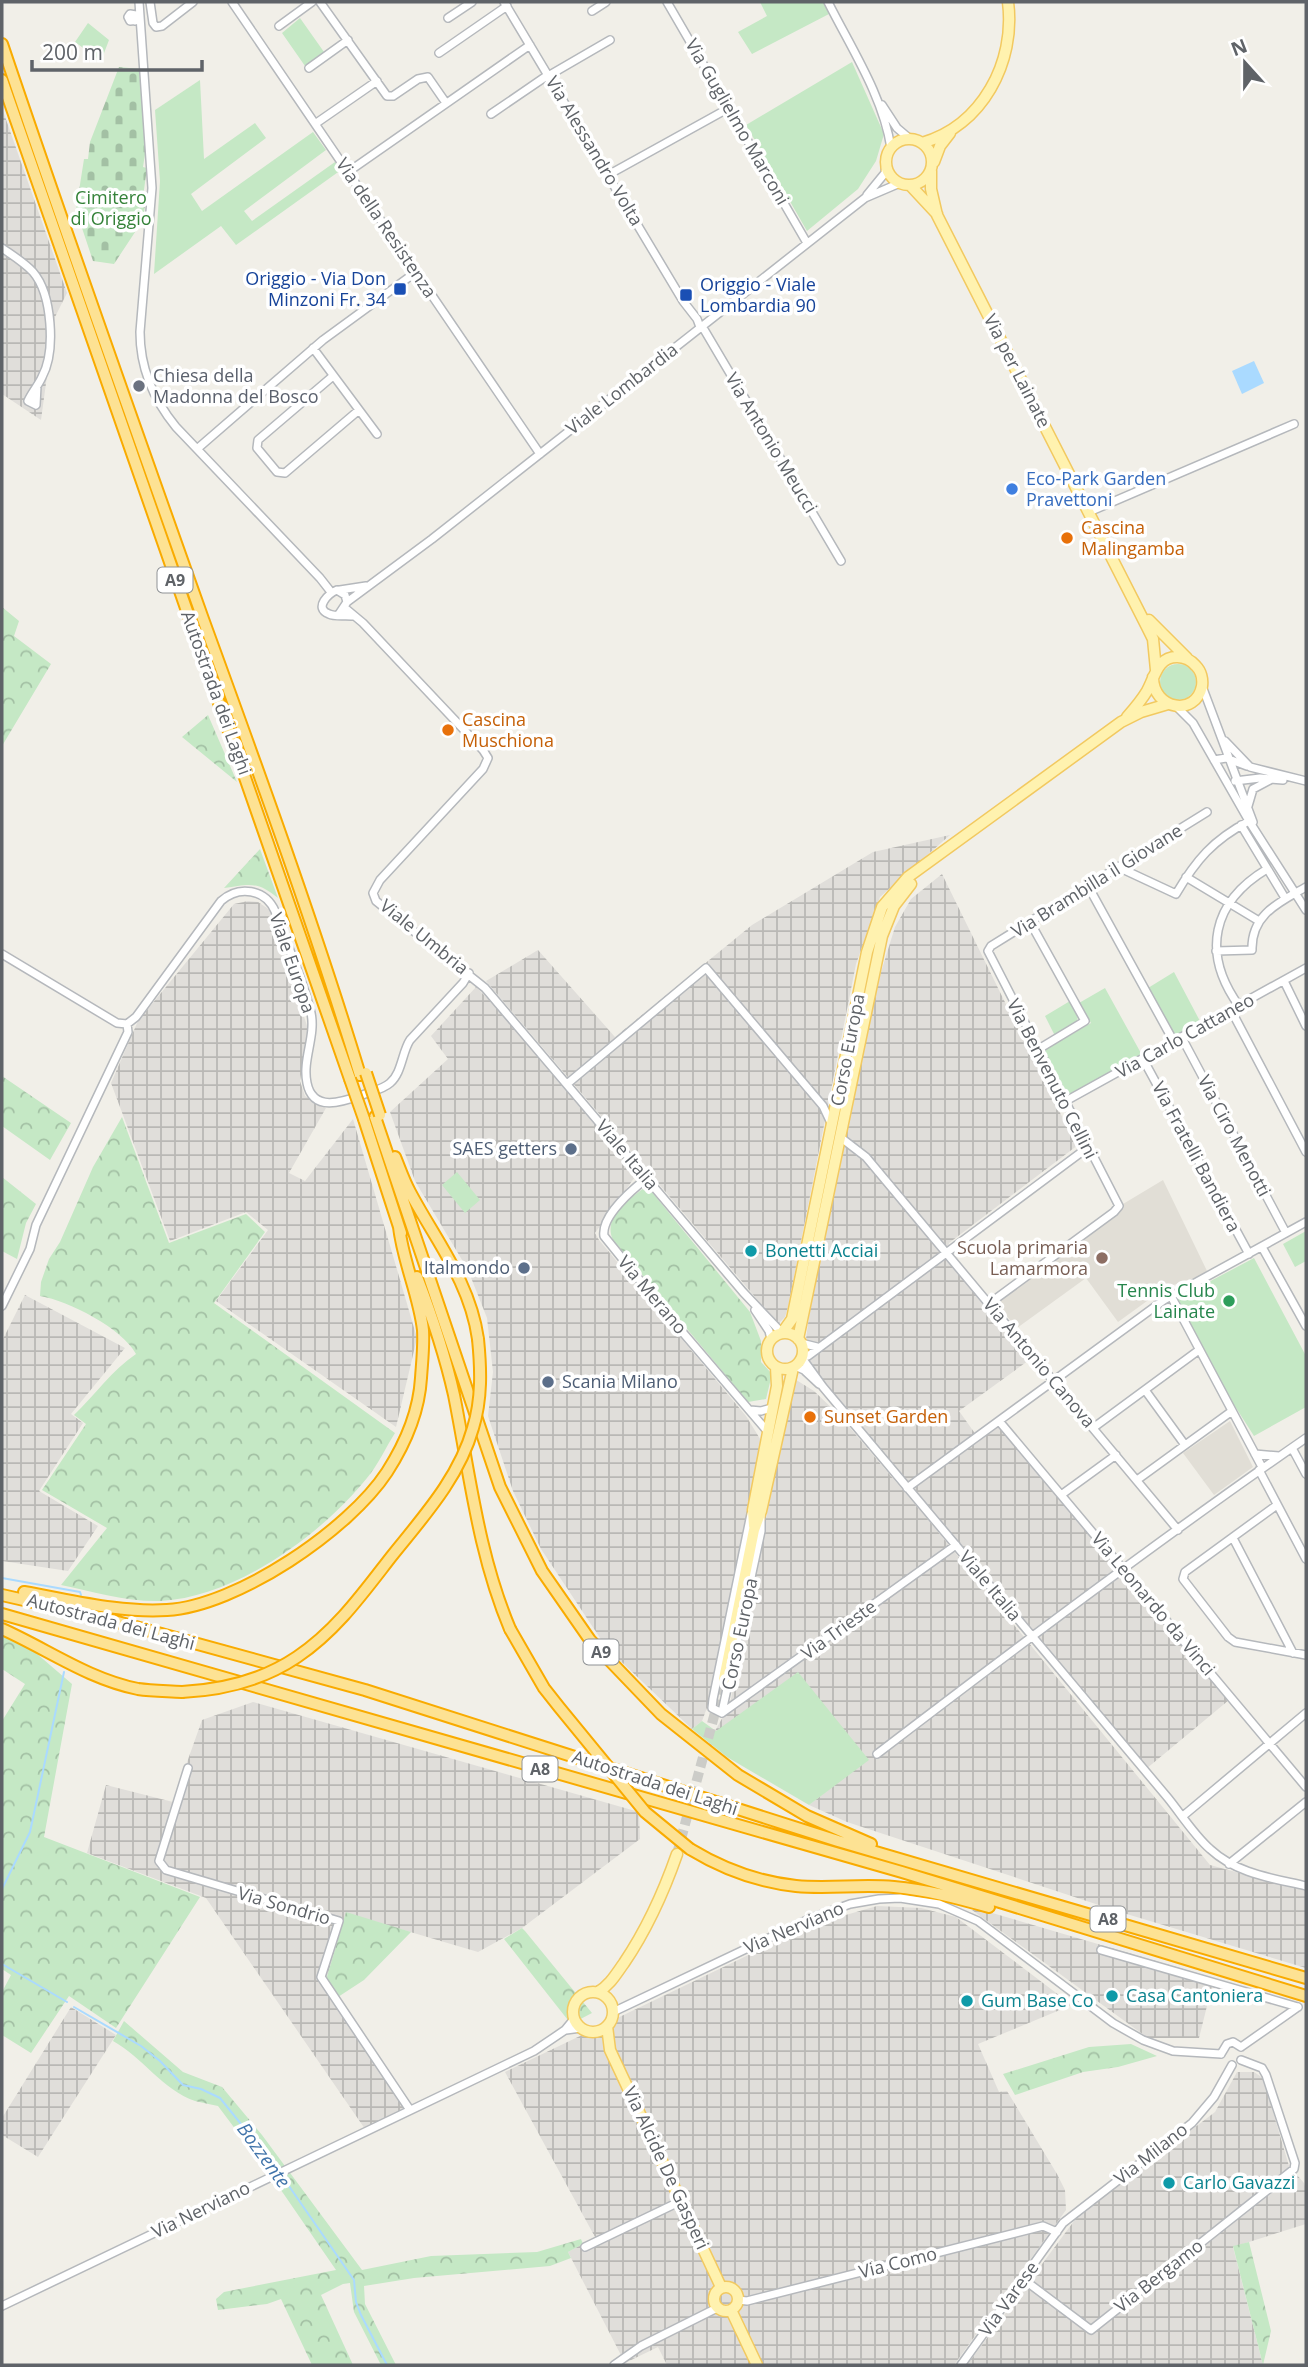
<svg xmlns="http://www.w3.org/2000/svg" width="1308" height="2367" font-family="'Open Sans',sans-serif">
	<defs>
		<pattern id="industrial-grid" width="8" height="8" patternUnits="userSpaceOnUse" patternTransform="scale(1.75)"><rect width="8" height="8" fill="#e0deda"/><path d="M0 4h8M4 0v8" fill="none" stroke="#b9b8b5"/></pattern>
		<pattern id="forest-crowns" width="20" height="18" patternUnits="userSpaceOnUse" patternTransform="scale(1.75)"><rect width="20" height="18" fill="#c5e8c5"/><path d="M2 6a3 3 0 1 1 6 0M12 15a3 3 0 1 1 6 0" fill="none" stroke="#a3c0a4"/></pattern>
		<pattern id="cemetery-stones" width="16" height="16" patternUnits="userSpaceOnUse" patternTransform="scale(1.75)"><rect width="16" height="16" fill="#c5e8c5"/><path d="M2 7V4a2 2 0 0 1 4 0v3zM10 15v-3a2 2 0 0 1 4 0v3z" fill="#a3c0a4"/></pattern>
	</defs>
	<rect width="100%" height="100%" fill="#f1efe8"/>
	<path fill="url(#industrial-grid)" d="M2,108l65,185 -12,24 -14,103 -39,-26z
		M950,835l-70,62 -24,67 -68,343 -3,10 -7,7 -292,-343 52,-31 77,87 137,-112 121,-73z
		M942,874l113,230 23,41 -129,98 -2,15 85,100 -73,53 20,28 20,-14 230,275 -83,69 -335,-402 -5,-28 10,-74 57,-267 22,-71 16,-28z
		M248,901l10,1 12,8 38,119 -8,52 5,15 21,12 -37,65 16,8 48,-62 64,219 -21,89 -180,-126 52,-71 -22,-18 -76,29 -59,-158 27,-62 96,-117z
		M476,987l26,26 135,161 -42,59 4,7 147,176 16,26 -54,263 -6,16 -10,8 -86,-82 -65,-98 -28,-58 -25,-75 5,-44 -6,-54 -19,-48 -53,-89 -25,-69 58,-53 -17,-23z
		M25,1295l100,53 -54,66 12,9 -44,68 59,35 -30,45 -66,-10v-220z
		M793,1378l21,13 25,24 91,107 280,343 96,26v77l-186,-56 -273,-90 -38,-17 59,-46 -153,-28 15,-27z
		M253,1702l386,110 1,27 -118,89 -44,24 -132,-39 -20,67 84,126 -45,23 -159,-231 -119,-45 19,-68 67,17 29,-82z
		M877,1906l44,2 35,9 116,88 -94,39 21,48 8,-1 50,83 8,16 1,20 -112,155h-287l-9,-18 -33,16 -57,-111 27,-15 -90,-165 306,-147z
		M972,1910h10l232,68 -15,60h-51z
		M71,2007l45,28 -78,122 -36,-22v-17z
		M1237,2072h17l9,6 26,88 15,17 2,6v35l-73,23 30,118h-296l110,-148 138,-105z"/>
	<path fill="#e1ded6" d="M1163,1180l45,93 -43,15 -47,34 -32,-44 -69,50 -17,-20v-9l124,-91 -1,-4z
		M1230,1421l23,46 -39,28 -31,-42z"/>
	<path fill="#c5e8c5" d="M760,2h63l6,12 -77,40 -14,-22 29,-16z
		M300,18l24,34 -19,14 -23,-33z
		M88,23l21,17 -8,21 -26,-19z
		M852,62l32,72 -8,27 -18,28 -51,42 -61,-106z
		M200,80l4,79 51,-36 11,15 -75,56 11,17 111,-79 13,18 -82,61 8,10 83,-59 6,8 -105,75 -15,-19 -67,48 6,-93 -5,-71z
		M1160 682a18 18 0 1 1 36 0a18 18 0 1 1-36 0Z
		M1174,972l27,51 -23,13 -4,-1 -26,-47z
		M1105,988l37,67 -74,41 -3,-1 -22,-44 48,-28 -12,-20z
		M1070,1001l8,14 -1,7 -22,14 -10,-20z
		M457,1172l23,28 -15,13 -23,-28z
		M1306,1231v30l-11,6 -12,-23z
		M1254,1258l52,98v51l-52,29 -85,-133z
		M798,1672l71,88 -60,45 -82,-48 -35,-28 10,-8 14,10z"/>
	<path fill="url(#forest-crowns)" d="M2,607l17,14 -5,15 37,28 -49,82z
		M208,715l29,67 -55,-45z
		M260,849l18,49c-21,-17 -28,-14 -54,-10z
		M2,1076l69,47 -21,37 -48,-34z
		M122,1117l47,126 77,-29 19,18 -51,71 181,130c-9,14 -17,32 -28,45 -46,57 -131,119 -206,123 -34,1 -67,-9 -100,-16l46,-57 -65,-38 44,-66 -12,-9c21,-20 38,-45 62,-61 -14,-26 -67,-53 -96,-58l1,-14 8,-23 11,-17 33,-75z
		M2,1177l34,27 -10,19 -9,36 -15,-8z
		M647,1186l103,126 11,29v21l11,12 -6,25 -18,3 -135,-162c-11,-23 17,-42 34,-54z
		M2,1635l34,18 36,31 -28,153 156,60 -84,131 -47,-32 -38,57 -29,-18v-43l9,-17 -9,-6v-248l23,-37 -23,-15z
		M346,1912l65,20 -47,48 -26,17 -12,-17z
		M522,1928l3,3 67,82 -21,11 -67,-85z
		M124,2021l59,51 39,15 40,48 100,135 69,-14 106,-4 44,-13 2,5 -15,8 3,6 -21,8 -136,12 -50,8 1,18 31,61h-15l-27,-53 -4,-29 -7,1 -22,11 32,70h-41l-31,-66 -14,5 -49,6 -2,-11 8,-7 112,-22 -53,-77 -65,-87c-8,-2 -16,-3 -23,-5 -32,-11 -53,-44 -82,-60z
		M1131,2044l26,12 -39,11 -35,5 -68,23 -12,-21 86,-27z
		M1249,2242l22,89 -8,34 -30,-119z"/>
	<path fill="url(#cemetery-stones)" d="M119,67l20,2 7,79 -3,19 4,1 -4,29 3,1 -3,22 -29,44 -21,-3 -17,-51 8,-51h4l2,-17z"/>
	<path fill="#aadaff" d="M1254,361l10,22 -22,11 -10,-23z"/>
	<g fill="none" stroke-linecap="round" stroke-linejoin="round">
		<path stroke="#aadaff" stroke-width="2" d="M2,1578l78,14 1,3
			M2,1889l28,-57 34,-160
			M2,1964l65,38
			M74,2007l67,39 19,15 23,24 18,4 19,9 59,73
			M282,2176l72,104 2,22 5,13 26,50"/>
		<path stroke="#ccccc8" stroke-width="10" stroke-dasharray="10 5" stroke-linecap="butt" d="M677,1854l47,-175"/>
		<g stroke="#b5b8bc" stroke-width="10">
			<path id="minor" d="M139,2l13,186 -12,144c0,37 13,67 36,95l144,151 11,14
				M150,2l3,21 3,4 6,-1 31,-24
				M232,2l308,452
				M320,2l67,94h6l25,-17 10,-2 18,26
				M504,2l179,299 14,18 3,8
				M667,2l140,241
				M828,2c23,46 55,94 63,146
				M592,11l14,-9
				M448,18l24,-16
				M135,21l1,-6 -6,-1 -2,3 2,4 10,-1
				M279,26l33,-24
				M439,53l68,-47
				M309,68l39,-28
				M548,76l62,-36
				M882,105l15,23 13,11
				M491,114l57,-39
				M315,124l62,-43
				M348,172l182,-127
				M608,175l121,-67
				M867,195l18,-22 1,-13
				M2,248c10,7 23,15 31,24 19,22 23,79 9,105 -4,9 -10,15 -14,24l8,4 1,-19
				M702,326l139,235
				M313,348l64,86
				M333,376l-75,64 -1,8 20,24 8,1 74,-63
				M197,449l126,-109 93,-68
				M1089,512l205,-88
				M340,590l26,-4
				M347,602l85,-63 433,-341 35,-15
				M345,608l18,15 120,127 5,8 -5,11 -103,111 -7,13 3,8 109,87 258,304 39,41
				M339,614l8,-12 -2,-7 -8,-5c-8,3 -24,18 -8,24 6,3 16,1 23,2
				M1202,686l51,136
				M1176,706l17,17 56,98 57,89
				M1225,741l25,26 56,14
				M1214,760l12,-2 21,8
				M1235,781l25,-3 23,2
				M1248,806l5,-17 17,-9
				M1241,825l44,73
				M1118,867l58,27c20,-34 37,-54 73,-73
				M1186,877l73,44
				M1088,886l86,156
				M1030,922l55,99 -48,29
				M1216,951l36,-1c-1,-36 28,-48 54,-63
				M2,954l115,69 10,1 9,-7 85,-116c18,-16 44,-12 54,10 12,34 28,68 36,102 5,23 -9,47 -4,70 6,31 38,18 58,11 8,-3 18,-5 25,-11 12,-10 12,-31 20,-43l53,-57 6,-10
				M1284,981l22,45
				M1239,1006c-38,-53 -27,-104 28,-137
				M1231,1010l75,142
				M1182,1038l104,195
				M1143,1059l106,195
				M567,1084l139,-116 117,138 9,19
				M1064,1102l242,-134
				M840,1137l26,20 312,373
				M647,1178c-14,11 -46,38 -43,58l63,78 101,118
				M1262,1247l44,79
				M1171,1296l91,171
				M990,1303l124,-91 5,-6 -131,-255 3,-5 216,-134
				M2,1306l28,-57 6,-24 92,-193 -1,-8
				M755,1310l14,21 2,8
				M801,1343l16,4
				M802,1358l21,29 345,411c13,16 26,37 42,51 27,25 62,29 96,37
				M802,1358l6,-2 279,-208
				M795,1366l9,4 15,14
				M1145,1390l40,55
				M750,1410l11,1 11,-3
				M999,1421l307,366
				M1093,1428l106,-78
				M1292,1448l14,26
				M1255,1454l24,2
				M1259,1470l47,89
				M1137,1480l95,-69
				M907,1488l257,-188 142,-78
				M1061,1495l55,-40
				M1277,1505l-92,67 -2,7 45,58 7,5 71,13
				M1233,1538l60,115
				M722,1712l39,-181v-16
				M722,1713l234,-168
				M722,1713l-10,-5 1,-9 38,-185
				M877,1754c141,-108 283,-215 429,-316
				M188,1768l-29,93 7,9 173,51 -18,56 89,133
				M1183,1816l123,-103
				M1229,1864l77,-62
				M1101,1950l197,57
				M613,2012l196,-93 41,-15 29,-5 21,-1 39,6 39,17 135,102 30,17 30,11 48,3
				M566,2030l15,-2
				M1241,2047l57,-40
				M1221,2054l6,-10 6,-2 8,5
				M585,2247l96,-46
				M1023,2279l68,51 203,-161 1,-6 -29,-88 -4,-7 -21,-8
				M738,2300l9,1 296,-75 14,6
				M2,2306l532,-255 31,-21 9,-11
				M614,2365l27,-19 76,-38
				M961,2365l102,-142 129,-100 22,-26 18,-32"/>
		</g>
		<g stroke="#f2c960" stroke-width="13">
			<path id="major" d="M886 162a23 23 0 1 1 46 0a23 23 0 1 1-46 0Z
				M922,143c60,-17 94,-81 86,-141
				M934,162l6,-16 10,-13
				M931,171v18l6,26 210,412 6,12 3,31
				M910,185l27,29
				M1149,620l38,38
				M1127,717c7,-8 14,-16 20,-26 8,-14 10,-34 30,-34 7,0 14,3 19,9 5,5 7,13 6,20 -6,31 -49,24 -49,-9
				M767 1351a18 18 0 1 1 36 0a18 18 0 1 1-36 0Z
				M782,1333l10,-14 75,-367 15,-45 26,-30 213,-155 20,-10 27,-8
				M798,1339l84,-403 12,-30 17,-22
				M754,1526l-1,-16 24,-124 -1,-19
				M724,1679l30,-149 7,-19 32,-143
				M573 2012a20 20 0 1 1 40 0a20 20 0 1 1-40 0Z
				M598,1992c12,-7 18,-18 26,-29 23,-34 39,-69 53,-109
				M607,2026l3,24 111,237
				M714 2299a12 12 0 1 1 24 0a12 12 0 1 1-24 0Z
				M731,2310l26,55"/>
		</g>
		<g stroke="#f9ab00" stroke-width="14">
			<path id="highway" d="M2,44c65,193 133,384 201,575 55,151 110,302 157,456
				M2,80l348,999
				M375,1117l125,370 42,84 48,69 71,74 77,61 69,41 64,28
				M364,1119l37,114
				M395,1157c5,12 9,24 15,35 26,49 60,90 68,147
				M417,1277c15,39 28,78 37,118 16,80 24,158 56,234
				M24,1592c47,8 95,21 143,18 70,-4 182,-80 220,-138 18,-28 32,-60 34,-94 1,-15 3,-32 2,-48 -4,-35 -20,-68 -24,-103
				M2,1595l101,23 262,72 473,151 468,137
				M2,1614l900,258 404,124
				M2,1629c45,20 86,50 136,60 14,2 29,2 44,3
				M690,1849c33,20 68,33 106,37 33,3 65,-2 98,1 33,3 63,11 95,20"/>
		</g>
		<use href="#minor" stroke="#fff" stroke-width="7"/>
		<use href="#major" stroke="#fff2af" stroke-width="10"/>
		<use href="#highway" stroke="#fde293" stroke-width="10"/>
		<g stroke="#f9ab00" stroke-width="14" stroke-linecap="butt">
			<path id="highway-bridge" d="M366,1073l14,42
				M350,1079l14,40
				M510,1629l34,59 15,19 86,105 45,37
				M182,1692c40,-2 81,-12 115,-35 39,-26 66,-64 94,-100 32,-40 68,-79 82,-129 9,-29 8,-59 5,-89"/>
		</g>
		<use href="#highway-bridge" stroke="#fde293" stroke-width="10"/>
	</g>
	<g fill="#1a4fb4" stroke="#fff" stroke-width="2.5">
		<rect x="393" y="282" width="14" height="14" rx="3.5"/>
		<rect x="679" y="288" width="14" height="14" rx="3.5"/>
	</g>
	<circle fill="#6b7280" stroke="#fff" stroke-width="2.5" cx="139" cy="386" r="7"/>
	<circle fill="#3f7fe0" stroke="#fff" stroke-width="2.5" cx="1012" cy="489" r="7"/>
	<g fill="#e8710a" stroke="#fff" stroke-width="2.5">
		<circle cx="1067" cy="538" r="7"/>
		<circle cx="448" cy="730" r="7"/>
		<circle cx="810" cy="1417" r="7"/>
	</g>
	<g fill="#5c6f8a" stroke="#fff" stroke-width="2.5">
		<circle cx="571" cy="1149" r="7"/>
		<circle cx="524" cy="1268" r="7"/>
		<circle cx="548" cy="1382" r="7"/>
	</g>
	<g fill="#0f9aa8" stroke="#fff" stroke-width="2.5">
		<circle cx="751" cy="1251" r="7"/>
		<circle cx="1112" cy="1996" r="7"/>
		<circle cx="967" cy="2001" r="7"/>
		<circle cx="1169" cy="2183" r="7"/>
	</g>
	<circle fill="#8d6e63" stroke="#fff" stroke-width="2.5" cx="1102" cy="1258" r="7"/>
	<circle fill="#2e9e5b" stroke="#fff" stroke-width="2.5" cx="1229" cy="1301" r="7"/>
	<g text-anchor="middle" stroke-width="7" stroke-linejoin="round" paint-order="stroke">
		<g fill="#fff" stroke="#8f9295" stroke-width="2">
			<rect x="157.5" y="567.5" width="35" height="25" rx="5"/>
			<rect x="583.5" y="1639.5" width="35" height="25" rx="5"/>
			<rect x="522.5" y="1756.5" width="35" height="25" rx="5"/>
			<rect x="1090.5" y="1906.5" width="35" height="25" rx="5"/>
		</g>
		<g font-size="16" font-weight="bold" fill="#5f6368">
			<text x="175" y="586">A9</text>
			<text x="601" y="1658">A9</text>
			<text x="540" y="1775">A8</text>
			<text x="1108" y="1925">A8</text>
		</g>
		<g font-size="18" fill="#5f6368" stroke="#fff">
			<text transform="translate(737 122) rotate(60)" y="6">Via Guglielmo Marconi</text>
			<text transform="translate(594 151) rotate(59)" y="6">Via Alessandro Volta</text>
			<text transform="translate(386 228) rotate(56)" y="6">Via della Resistenza</text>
			<text transform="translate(1017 371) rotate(63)" y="6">Via per Lainate</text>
			<text transform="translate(622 389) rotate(-38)" y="6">Viale Lombardia</text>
			<text transform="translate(771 443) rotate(59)" y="6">Via Antonio Meucci</text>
			<text transform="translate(216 693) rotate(70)" y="6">Autostrada dei Laghi</text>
			<text transform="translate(1097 881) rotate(-32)" y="6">Via Brambilla il Giovane</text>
			<text transform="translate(424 937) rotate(39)" y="6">Viale Umbria</text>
			<text transform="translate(292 963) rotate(71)" y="6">Viale Europa</text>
			<text transform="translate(1185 1036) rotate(-29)" y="6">Via Carlo Cattaneo</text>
			<text transform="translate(848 1050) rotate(-79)" y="6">Corso Europa</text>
			<text transform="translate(1052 1079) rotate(63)" y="6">Via Benvenuto Cellini</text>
			<text transform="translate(1234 1136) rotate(62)" y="6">Via Ciro Menotti</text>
			<text transform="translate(627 1155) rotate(50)" y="6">Viale Italia</text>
			<text transform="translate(1196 1157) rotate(62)" y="6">Via Fratelli Bandiera</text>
			<text transform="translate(652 1295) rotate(50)" y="6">Via Merano</text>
			<text transform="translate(1039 1363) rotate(50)" y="6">Via Antonio Canova</text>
			<text transform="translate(990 1586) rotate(50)" y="6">Viale Italia</text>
			<text transform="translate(1153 1604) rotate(50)" y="6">Via Leonardo da Vinci</text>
			<text transform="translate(111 1622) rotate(15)" y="6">Autostrada dei Laghi</text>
			<text transform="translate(839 1630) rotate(-36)" y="6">Via Trieste</text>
			<text transform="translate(740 1634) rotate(-78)" y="6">Corso Europa</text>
			<text transform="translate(655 1783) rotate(18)" y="6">Autostrada dei Laghi</text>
			<text transform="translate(284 1906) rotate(16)" y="6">Via Sondrio</text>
			<text transform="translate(794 1928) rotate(-23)" y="6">Via Nerviano</text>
			<text transform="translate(1151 2154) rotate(-38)" y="6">Via Milano</text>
			<text transform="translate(666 2168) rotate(65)" y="6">Via Alcide De Gasperi</text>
			<text transform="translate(201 2210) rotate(-26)" y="6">Via Nerviano</text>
			<text transform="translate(898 2263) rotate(-14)" y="6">Via Como</text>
			<text transform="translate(1159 2276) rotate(-38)" y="6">Via Bergamo</text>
			<text transform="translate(1009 2299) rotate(-54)" y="6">Via Varese</text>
		</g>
		<g font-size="18" fill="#348238" stroke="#fff">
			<text x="111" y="204">Cimitero<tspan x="111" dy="21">di Origgio</tspan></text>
		</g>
		<g font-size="18" fill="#164399" stroke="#fff" text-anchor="end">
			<text x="386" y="285">Origgio - Via Don<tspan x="386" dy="21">Minzoni Fr. 34</tspan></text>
			<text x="700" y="291" text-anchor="start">Origgio - Viale<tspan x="700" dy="21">Lombardia 90</tspan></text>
		</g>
		<g font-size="18" fill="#5b616d" stroke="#fff" text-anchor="start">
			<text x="153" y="382">Chiesa della<tspan x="153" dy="21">Madonna del Bosco</tspan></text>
		</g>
		<g font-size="18" fill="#366cbe" stroke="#fff" text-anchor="start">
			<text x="1026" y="485">Eco-Park Garden<tspan x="1026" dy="21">Pravettoni</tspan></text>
		</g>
		<g font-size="18" fill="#c56008" stroke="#fff" text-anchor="start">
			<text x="1081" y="534">Cascina<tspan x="1081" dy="21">Malingamba</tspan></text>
			<text x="462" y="726">Cascina<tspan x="462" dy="21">Muschiona</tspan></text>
			<text x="824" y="1423">Sunset Garden</text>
		</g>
		<g font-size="18" fill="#4e5e75" stroke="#fff" text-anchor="end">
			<text x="557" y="1155">SAES getters</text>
			<text x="510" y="1274">Italmondo</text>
			<text x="562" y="1388" text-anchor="start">Scania Milano</text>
		</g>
		<g font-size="18" fill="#785e54" stroke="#fff" text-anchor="end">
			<text x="1088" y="1254">Scuola primaria<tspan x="1088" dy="21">Lamarmora</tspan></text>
		</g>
		<g font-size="18" fill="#0d838f" stroke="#fff" text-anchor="start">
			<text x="765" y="1257">Bonetti Acciai</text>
			<text x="1126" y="2002">Casa Cantoniera</text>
			<text x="981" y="2007">Gum Base Co</text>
			<text x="1183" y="2189">Carlo Gavazzi</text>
		</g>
		<g font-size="18" fill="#27864d" stroke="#fff" text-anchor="end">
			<text x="1215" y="1297">Tennis Club<tspan x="1215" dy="21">Lainate</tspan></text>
		</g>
		<g font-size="19" font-style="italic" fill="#4174aa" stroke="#fff">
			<text transform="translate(264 2155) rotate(54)" y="7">Bozzente</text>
		</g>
	</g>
	<rect width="1308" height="2367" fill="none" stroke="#5f6368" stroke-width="7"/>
	<g transform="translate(1245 63) rotate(339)" stroke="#ffffff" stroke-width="5" paint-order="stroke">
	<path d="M0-5L12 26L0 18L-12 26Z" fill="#5f6368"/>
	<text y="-10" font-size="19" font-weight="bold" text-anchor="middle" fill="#5f6368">N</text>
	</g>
	<path d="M32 60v10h170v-10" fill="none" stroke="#5f6368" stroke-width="3.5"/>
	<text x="42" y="60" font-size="21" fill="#5f6368" stroke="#ffffff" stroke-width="5" paint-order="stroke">200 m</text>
</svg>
